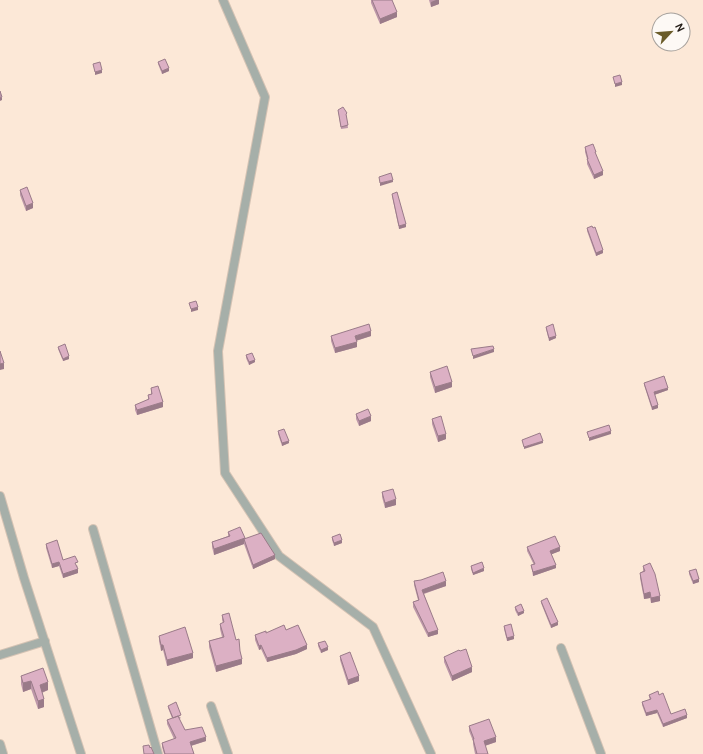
<svg xmlns="http://www.w3.org/2000/svg" width="703" height="754" font-family="Cabin,sans-serif">
	<rect width="100%" height="100%" fill="#fce8d7"/>
	<g fill="none" stroke-linecap="round" stroke-linejoin="round">
		<g stroke="#d5c3b4" stroke-width="10">
			<path id="minor" d="M223,0l42,97 -47,254 7,122 54,83 94,71 58,127
				M0,496l24,82 57,176
				M93,529l65,225
				M561,648l40,106
				M0,655l45,-14
				M211,706l17,48
				M0,744l3,10"/>
		</g>
		<use href="#minor" stroke="#a6afa9" stroke-width="8"/>
	</g>
	<path fill="#bd97a9" d="M371,0h21l5,17 -17,7 -9,-21z
		M429,0h10v4l-8,3z
		M158,62l11,9 -7,3 -4,-10z
		M338,110l9,6h-1l2,12 -7,1z
		M585,147l11,8 7,20 -9,4 -7,-15v-5l-2,-7z
		M20,190l13,18 -7,3 -6,-16z
		M392,194l14,33 -7,2 -7,-33z
		M587,228l16,25 -7,3 -9,-25z
		M546,327l10,11 -7,3 -3,-12z
		M331,336h40l-15,5 1,6 -22,6 -4,-12z
		M58,347l11,12 -6,2 -5,-12z
		M246,355l9,7 -6,3 -3,-7z
		M430,372l22,15 -17,6 -5,-16z
		M644,383l24,7 -14,5 4,13 -6,2 -8,-25z
		M151,388l12,19 -26,8 -2,-5v-5l13,-5v-5l3,-1z
		M356,414l15,7 -12,5 -3,-7z
		M432,419l14,20 -8,3 -6,-18z
		M278,431l11,12 -7,3 -4,-12z
		M382,492l14,13 -11,3 -3,-11z
		M228,532l17,7 30,20 -22,10 -9,-25 -30,11 -2,-8v-5l16,-6z
		M332,537l10,6 -8,3 -2,-6z
		M46,544l17,16 15,6 -1,1 1,6 -15,5 -4,-12 -7,2 -6,-20z
		M527,547l33,4 -9,3 5,14 -23,8 -2,-11h3l-7,-14z
		M471,566l13,5 -11,4 -2,-6z
		M643,566l17,35 -9,2 -1,-5 -6,1 -4,-21v-5l3,-2z
		M689,571l10,11 -6,2 -4,-10z
		M414,581l32,5 -22,8 14,40 -10,3 -15,-30v-5l5,-2 -4,-15z
		M541,601l17,24 -7,3 -10,-25z
		M515,607l9,6 -6,3 -3,-6z
		M222,615l18,36 2,13 -26,8 -7,-25v-6l13,-4 -2,-8v-5l3,-1 -1,-3z
		M504,626l10,13 -7,2 -3,-12z
		M286,630l21,19 -11,5 -29,8 -6,-13 -2,1 -4,-10v-5l11,-2z
		M159,636l34,22 -26,8 -4,-16 -2,1 -2,-10z
		M318,643l10,7 -7,3 -3,-7z
		M460,651l12,21 -20,9 -8,-19v-5z
		M340,656l19,25 -11,4 -8,-25z
		M21,676l27,14 -6,3 2,14 -6,2 -7,-20 -8,3 -2,-8z
		M649,695h10l12,19 16,4 -24,9 -6,-14 -11,3 -4,-11v-3l8,-2 -1,-3z
		M168,706l13,12 -2,1 6,11 21,11 -15,5 3,8h-30l-2,-7v-4l12,-4 -7,-15v-4l5,-2 -4,-10z
		M469,726l27,16 -11,4 3,8h-13l-2,-10v-3l-4,-10z"/>
	<path fill="#9a7b89" d="M436,0h3v4l-8,3v-5z
		M397,12v5l-17,7v-5z
		M169,68v3l-7,3v-3z
		M102,70v3l-7,2v-3z
		M622,82v3l-7,2v-3z
		M2,97v3l-2,1v-3z
		M603,171v4l-9,4v-4z
		M393,180v2l-13,4v-3z
		M33,203v5l-7,3v-5z
		M406,224v3l-7,2v-3z
		M603,250v3l-7,3v-3z
		M198,307v3l-7,2v-3z
		M371,331v5l-16,5v-5z
		M556,336v2l-7,3v-3z
		M357,342v5l-22,6v-5z
		M494,349v3l-21,7v-3z
		M69,356v3l-6,2v-2z
		M255,360v2l-6,3v-3z
		M4,363v6l-4,1v-6z
		M452,382v5l-17,6v-6z
		M668,388v2l-14,5v-3z
		M163,402v5l-26,8v-5z
		M658,405v3l-6,2v-3z
		M371,416v5l-12,5v-5z
		M611,431v3l-22,7v-3z
		M446,434v5l-8,3v-6z
		M289,441v2l-7,3v-3z
		M543,441v2l-19,6v-2z
		M396,499v6l-11,3v-5z
		M245,538v4l-1,-3v5l-30,11v-6z
		M342,540v3l-8,3v-3z
		M560,547v4l-10,4v-4z
		M275,555v4l-22,10v-4z
		M59,562v4l-7,2v-4z
		M556,565v3l-23,8v-4z
		M484,568v3l-11,4v-2z
		M78,569v4l-15,5v-4z
		M699,579v3l-6,2v-3z
		M446,581v5l-24,8v-4z
		M650,592v6l-6,1v-5z
		M660,596v5l-9,2v-5z
		M524,611v2l-6,3v-3z
		M558,622v3l-7,3v-3z
		M438,630v4l-10,3v-4z
		M514,636v3l-7,2v-3z
		M161,645h2v5l-2,1z
		M261,645v4l-2,1v-4z
		M307,645v4l-11,5 -29,8v-4z
		M328,647v3l-7,3v-3z
		M193,653v5l-26,8v-6z
		M242,659v5l-26,8v-6z
		M472,667v5l-20,9v-5z
		M359,676v5l-11,4v-5z
		M31,681v8l-8,3v-9z
		M48,682v8l-8,3v-8z
		M44,699v8l-6,2v-8z
		M657,710v3l-11,3v-3z
		M687,715v3l-24,9v-3z
		M206,737v4l-16,5v-4z
		M496,737v5l-12,4v-5z"/>
	<path fill="#dcb0c4" stroke="#9a7b89" d="M372,0h20l5,12 -17,7z
		M165,59l4,9 -7,3 -4,-9z
		M100,62l2,8 -7,2 -2,-8z
		M620,75l2,7 -7,2 -2,-7z
		M0,91l2,6 -2,1z
		M343,107l4,6 -1,1 2,11 -7,2 -3,-17z
		M593,144l3,8h-1l8,19 -9,4 -7,-16h1l-3,-12z
		M391,173l2,7 -13,3 -1,-6z
		M27,187l6,16 -7,3 -6,-16z
		M397,192l9,32 -7,2 -7,-32z
		M592,226l1,2 2,-1 8,23 -7,3 -9,-25z
		M196,301l2,6 -7,2 -2,-6z
		M369,324l2,7 -16,5 2,6 -22,6 -4,-12z
		M553,324l3,12 -7,2 -3,-11z
		M65,344l4,12 -6,3 -5,-12z
		M493,346l1,3 -21,7 -2,-7z
		M0,351l4,12 -4,1z
		M252,353l3,7 -6,2 -3,-7z
		M447,366l5,16 -17,5 -5,-15z
		M664,376l4,12 -14,4 4,13 -6,2 -8,-24z
		M158,386l5,16 -26,8 -2,-5 14,-6 -1,-4 4,-1 -1,-6z
		M368,409l3,7 -12,5 -3,-7z
		M441,416l5,18 -8,2 -6,-17z
		M609,425l2,6 -22,7 -2,-6z
		M284,429l5,12 -7,2 -4,-12z
		M540,433l3,8 -19,6 -2,-7z
		M393,489l3,10 -11,4 -3,-11z
		M240,527l5,11 -31,11 -2,-7 18,-6 -2,-4z
		M261,533l14,22 -22,10 -9,-26z
		M340,534l2,6 -8,3 -2,-6z
		M555,536l5,11 -10,4 6,14 -23,7 -2,-7 4,-1 -8,-17z
		M57,540l6,20 12,-4 3,6 -3,1 3,6 -15,5 -4,-12 -7,2 -6,-20z
		M482,562l2,6 -11,5 -2,-7z
		M650,563l5,11 5,22 -9,2 -1,-6 -6,2 -4,-21 5,-2 -2,-5z
		M696,569l3,10 -6,2 -4,-10z
		M443,572l3,9 -24,9 16,40 -10,3 -15,-31 6,-2 -5,-19 7,-1z
		M547,598l11,24 -7,3 -10,-24z
		M521,604l3,7 -6,2 -3,-6z
		M229,613l7,27 3,-1 1,12 2,8 -26,7 -7,-25 15,-4 -4,-13 4,-2 -2,-7z
		M511,624l3,12 -7,2 -3,-12z
		M284,625l2,5 12,-5 9,20 -11,5 -29,8 -6,-13 -2,1 -4,-11 11,-4v2z
		M185,627l8,26 -26,7 -4,-15h-2l-2,-9z
		M325,641l3,6 -7,3 -3,-7z
		M466,649l6,18 -20,9 -8,-19 15,-7 1,1z
		M350,652l9,24 -11,4 -8,-24z
		M43,668l5,14 -8,3 4,14 -6,2 -7,-20 -8,2 -2,-7z
		M658,691l1,4 4,-2 8,21 14,-5 2,6 -24,9 -6,-14 -11,3 -4,-11 9,-3 -2,-4z
		M176,702l5,13 -8,3 -5,-12z
		M178,716l7,14 17,-3 4,10 -16,5 4,12h-29l-3,-11 14,-5 -9,-18z
		M489,719l7,18 -12,4 4,13h-11l-4,-15h1l-5,-13z
		M149,745l1,3 1,-1 3,7h-10l-1,-8z"/>
	<g transform="translate(671 32) rotate(64)"><circle r="19" fill="#fdf9f5" stroke="#a6a19c"/>
	<path d="M0-3L7 15L0 10L-7 15Z" fill="#6a5c29"/>
	<text y="-6" font-size="11" font-weight="bold" text-anchor="middle" fill="#241d17">N</text>
	</g>
</svg>
